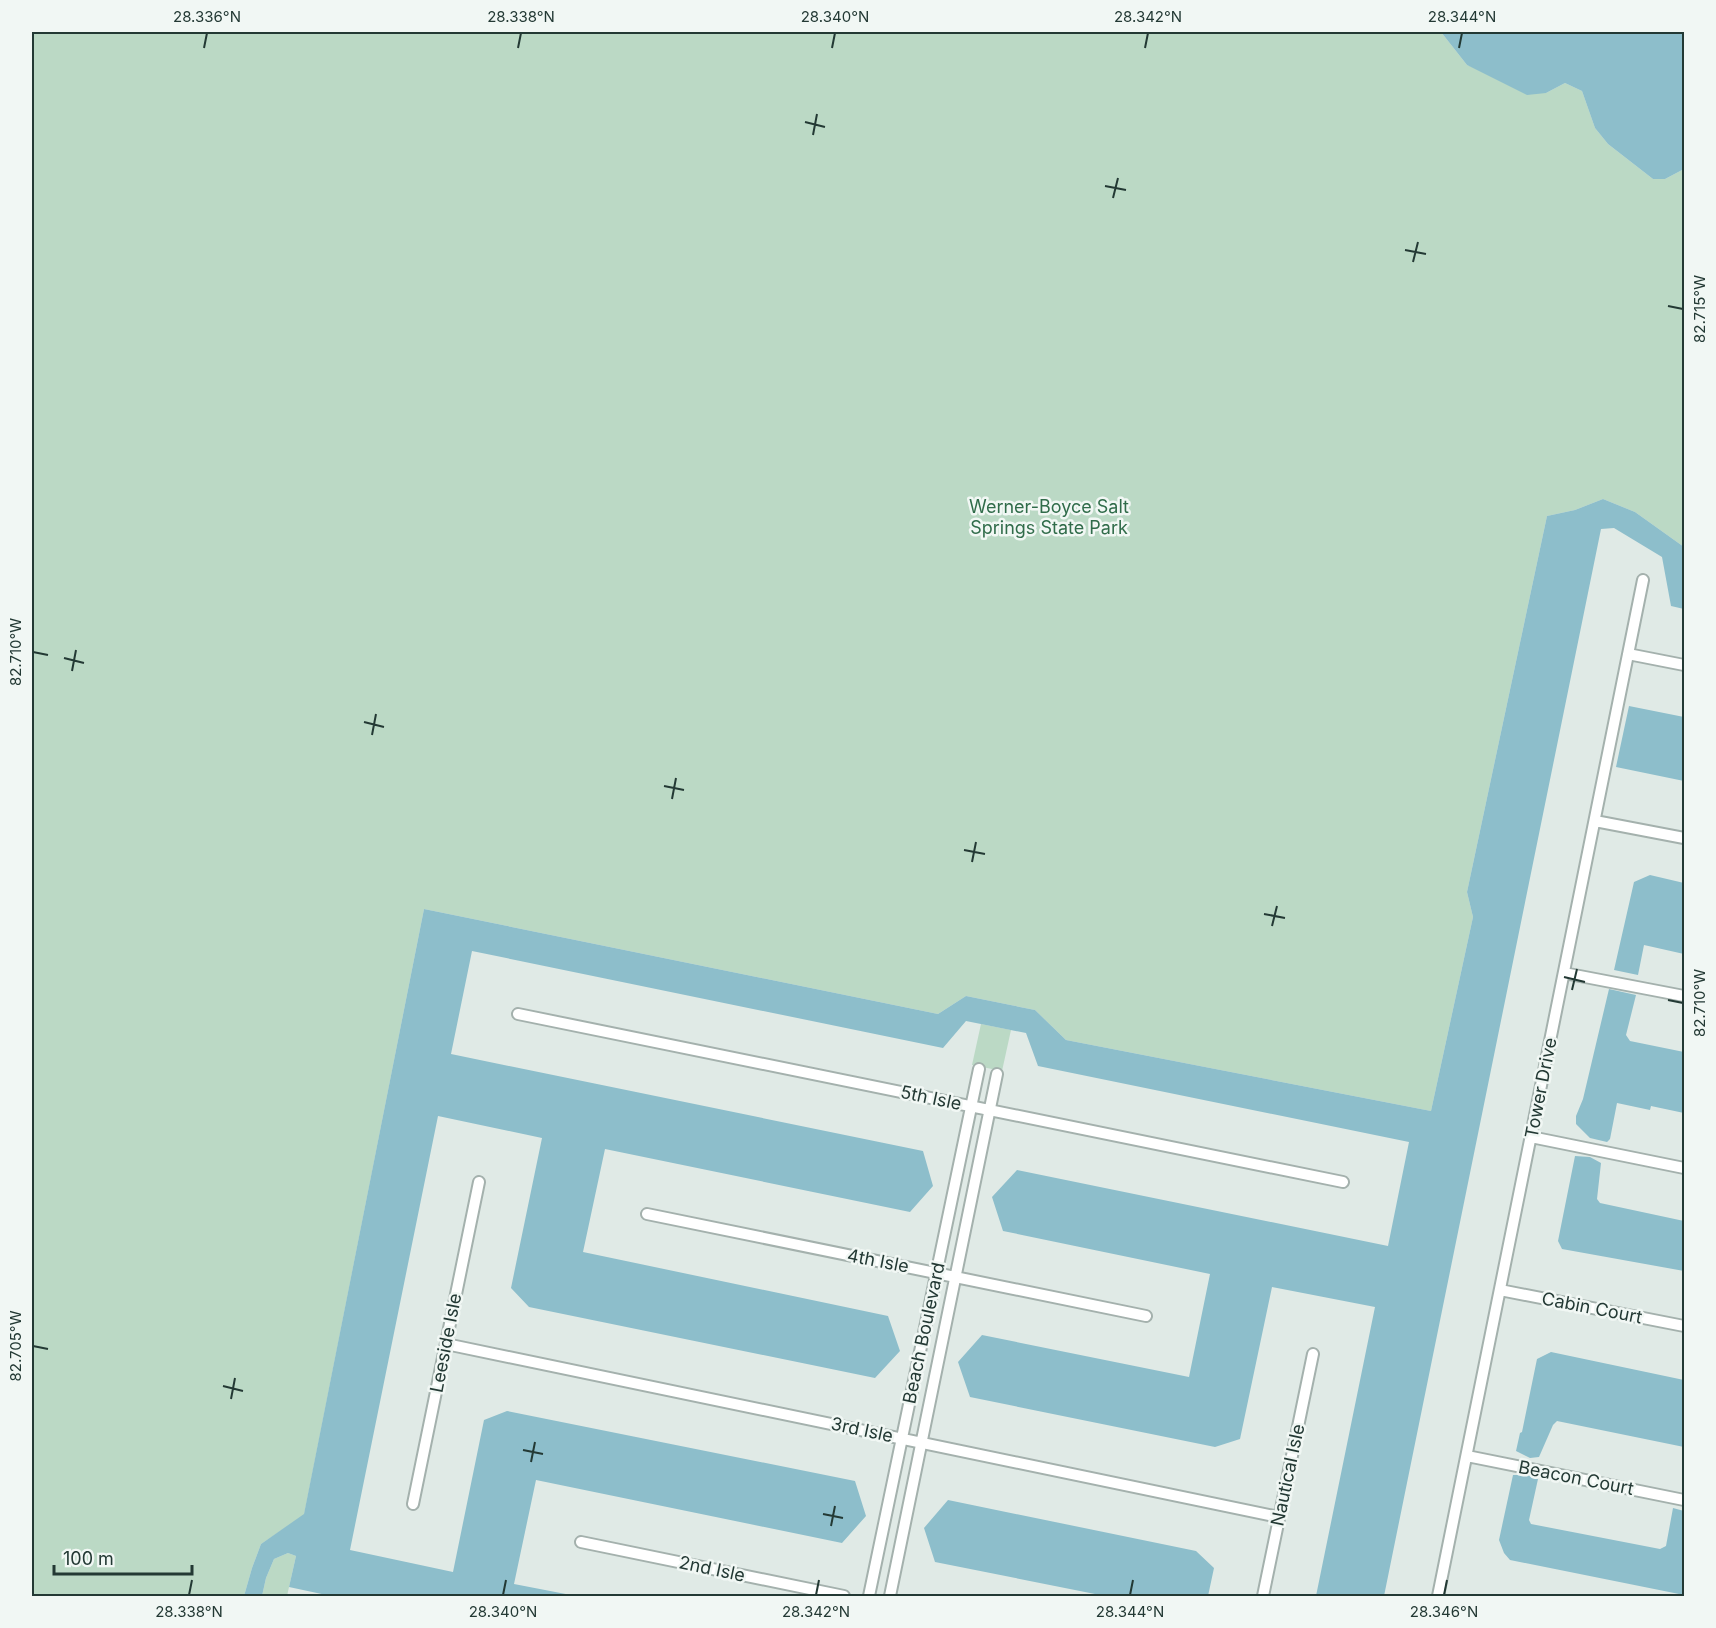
<svg xmlns="http://www.w3.org/2000/svg" width="1716" height="1628" font-family="Inter,sans-serif">
	<rect width="100%" height="100%" fill="#e0eae6"/>
	<path fill="#bbd9c5" d="M32,32h1409l26,33 79,28 19,-10 17,8 13,37 13,16 45,35h12l19,-10v378l-49,-35 -32,-13 -28,11 -28,6 -80,376 6,25 -42,194 -365,-71 -31,-30 -69,-14 -28,18 -514,-105 -120,606 -43,29 -9,24 -8,28h-212z
		M981,1024l30,6 -9,41 -30,-6z
		M288,1553l8,3 -9,40h-25l4,-18 8,-19z"/>
	<path fill="#8dbecb" d="M1441,32h243v137l-19,10h-12l-45,-35 -13,-16 -13,-37 -17,-8 -19,10 -19,2 -60,-30z
		M1603,499l32,13 49,35v62l-13,-3 -9,-49 -48,-29 -13,1 -217,1067h-68l59,-289 -103,-20 -32,152 -25,8 -245,-50 -12,-35 24,-27 207,42 21,-103 -207,-43 -11,-34 25,-27 371,76 21,-104 -371,-76 -12,-33 -60,-12 -23,27 -471,-97 -21,103 472,97 10,35 -23,26 -305,-63 -22,103 305,64 12,35 -25,27 -346,-71 -18,-19 31,-150 -104,-22 -88,434 103,22 31,-152 23,-9 348,70 11,35 -24,27 -306,-63 -22,104 62,12h-245l-42,-9 7,-31 -8,-3 -14,6 -8,19 -4,18h-18l8,-28 9,-24 43,-30 120,-605 514,105 28,-18 69,14 31,30 365,71 42,-194 -6,-25 80,-376 28,-6z
		M1629,706l55,11v64l-68,-14z
		M1650,875l34,8v71l-40,-9 -6,30 -24,-5 20,-88z
		M1609,989l27,6 -10,40 4,6 54,11v61l-33,-7 -1,4 -33,-7 -7,36 -3,3 -17,-4 -14,-14v-8l7,-17z
		M1575,1156l15,1 11,6 -4,36 3,4 84,18v50l-122,-22 -4,-8z
		M1551,1352l133,28v67l-127,-26 -4,4 -14,32 -9,1 -14,-7 4,-18 2,-1 15,-73z
		M1513,1475h14l11,4 -9,41 2,4 129,25 6,-3 7,-38 11,3 -2,39 2,3v42l-174,-35 -6,-7 -5,-13z
		M948,1500l248,51 18,17 -6,28h-103l-170,-34 -11,-34z"/>
	<g fill="none" stroke-linecap="round" stroke-linejoin="round">
		<g stroke="#a4b1ad" stroke-width="14">
			<path id="minor" d="M1628,654l56,11
				M1595,821l89,17
				M1564,973l120,23
				M518,1014l825,168
				M1531,1137l153,31
				M647,1214l499,102
				M1500,1290l184,36
				M446,1344l833,173
				M1467,1456l217,44
				M413,1504l66,-322
				M581,1542l263,54
				M869,1596l110,-527
				M890,1596l107,-522
				M1263,1596l50,-242
				M1438,1596l205,-1016"/>
		</g>
		<use href="#minor" stroke="#fff" stroke-width="10"/>
	</g>
	<path fill="none" stroke="#233934" stroke-width="2" d="M204,48l3,-15M518,48l3,-15M832,48l3,-15M1145,48l3,-15M1459,48l3,-15M805,122l20,5M813,135l4,-21M1105,186l21,4M1113,198l5,-20M1405,250l21,4M1413,262l5,-20M1668,306l15,3M33,652l15,3M64,658l20,5M72,671l4,-21M364,722l20,5M372,735l4,-21M664,786l20,4M672,799l4,-21M964,850l21,4M972,862l4,-20M1264,914l21,4M1272,926l5,-20M1564,977l21,5M1572,990l5,-21M1668,1000l15,3M33,1346l15,3M223,1386l20,5M231,1399l4,-21M523,1450l20,4M531,1462l4,-20M823,1514l20,4M831,1526l4,-20M189,1595l3,-15M503,1595l3,-15M816,1595l3,-15M1130,1595l3,-15M1444,1595l3,-15"/>
	<g text-anchor="middle" stroke-width="5" stroke-linejoin="round" paint-order="stroke">
		<g font-size="18" fill="#306c4a" stroke="#f1f7f4">
			<text x="1049" y="513">Werner-Boyce Salt<tspan x="1049" dy="21">Springs State Park</tspan></text>
		</g>
		<g font-size="18" fill="#233934" stroke="#f1f7f4">
			<text transform="translate(1541 1088) rotate(-79)" y="6">Tower Drive</text>
			<text transform="translate(931 1098) rotate(12)" y="6">5th Isle</text>
			<text transform="translate(878 1261) rotate(11)" y="6">4th Isle</text>
			<text transform="translate(1592 1308) rotate(11)" y="6">Cabin Court</text>
			<text transform="translate(924 1333) rotate(-78)" y="6">Beach Boulevard</text>
			<text transform="translate(446 1343) rotate(-79)" y="6">Leeside Isle</text>
			<text transform="translate(862 1430) rotate(12)" y="6">3rd Isle</text>
			<text transform="translate(1288 1475) rotate(-78)" y="6">Nautical Isle</text>
			<text transform="translate(1576 1478) rotate(11)" y="6">Beacon Court</text>
			<text transform="translate(712 1569) rotate(12)" y="6">2nd Isle</text>
		</g>
	</g>
	<rect width="1716" height="1628" fill="none" stroke="#f1f7f4" stroke-width="66"/>
	<path d="M54 1565v9h138v-9" fill="none" stroke="#233934" stroke-width="3"/>
	<text x="63" y="1565" font-size="18" fill="#233934" stroke="#f1f7f4" stroke-width="4.5" paint-order="stroke">100 m</text>
	<rect x="33" y="33" width="1650" height="1562" fill="none" stroke="#233934" stroke-width="2"/>
	<g font-size="15" text-anchor="middle" fill="#233934">
		<text x="207" y="22">28.336°N</text>
		<text x="521" y="22">28.338°N</text>
		<text x="835" y="22">28.340°N</text>
		<text x="1148" y="22">28.342°N</text>
		<text x="1462" y="22">28.344°N</text>
		<text transform="translate(1700 309) rotate(-90)" y="5">82.715°W</text>
		<text transform="translate(16 652) rotate(-90)" y="5">82.710°W</text>
		<text transform="translate(1700 1003) rotate(-90)" y="5">82.710°W</text>
		<text transform="translate(16 1346) rotate(-90)" y="5">82.705°W</text>
		<text x="189" y="1617">28.338°N</text>
		<text x="503" y="1617">28.340°N</text>
		<text x="816" y="1617">28.342°N</text>
		<text x="1130" y="1617">28.344°N</text>
		<text x="1444" y="1617">28.346°N</text>
	</g>
</svg>
